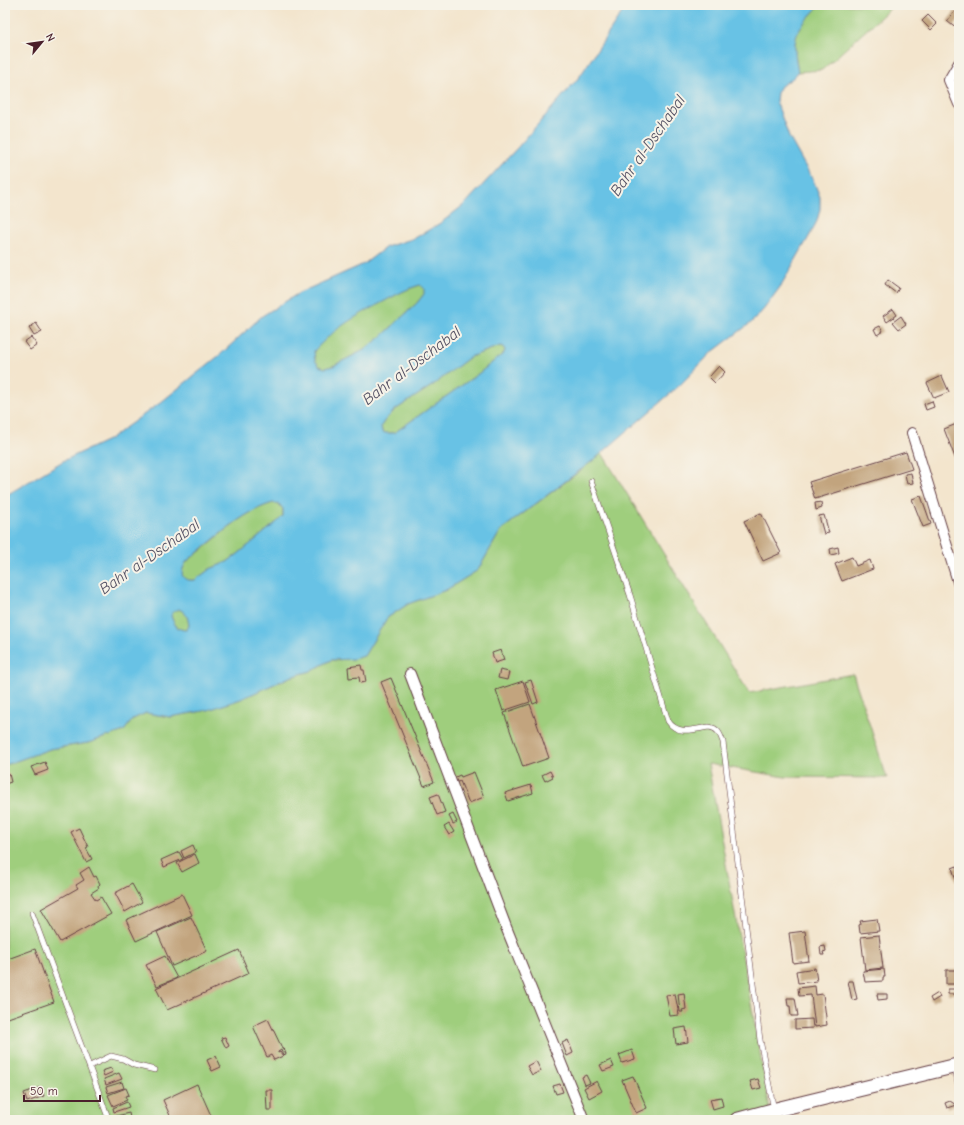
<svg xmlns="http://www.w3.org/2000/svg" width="964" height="1125" font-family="'Comic Neue',sans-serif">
	<rect width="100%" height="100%" fill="#f7f3e8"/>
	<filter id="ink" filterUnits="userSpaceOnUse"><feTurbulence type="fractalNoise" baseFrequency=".025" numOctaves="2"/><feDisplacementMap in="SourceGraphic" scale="8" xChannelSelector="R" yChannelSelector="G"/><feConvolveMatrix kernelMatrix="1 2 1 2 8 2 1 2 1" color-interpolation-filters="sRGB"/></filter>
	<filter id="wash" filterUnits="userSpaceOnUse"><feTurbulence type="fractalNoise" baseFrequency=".012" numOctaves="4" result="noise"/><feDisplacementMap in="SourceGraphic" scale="16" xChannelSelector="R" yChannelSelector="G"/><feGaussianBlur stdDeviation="0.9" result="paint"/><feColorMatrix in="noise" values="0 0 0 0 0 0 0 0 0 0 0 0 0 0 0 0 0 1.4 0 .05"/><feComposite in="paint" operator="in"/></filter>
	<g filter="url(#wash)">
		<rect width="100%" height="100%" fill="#f3e5cd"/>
		<path fill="#9fce7d" stroke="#747654" d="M820,5h74l-72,65 -24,2c-7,-37 -3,-41 22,-67z
			M420,285l4,3 1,5 -8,10 -37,35 -16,12 -31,16 -8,2 -6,-2 -4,-6 -1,-9 15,-16 23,-17 53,-28z
			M500,346h3l2,4 -1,3 -26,21 -84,59h-8l-4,-1 -1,-6 4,-6 10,-10 38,-25 37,-28z
			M602,453l147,240 104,-19 34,104 -102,-1 -77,-13 64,356h-767v-355l45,-16 38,-6 36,-12 9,-12 13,-6 24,4 38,-7 33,-11 49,-22 21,-6 20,-11 22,-1 11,-3 23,-38 21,-14 38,-14 32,-20 23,-40 71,-53z
			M273,503l7,2 3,4v7l-6,6 -39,32 -11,8 -17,7 -15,11c-16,2 -15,-9 -8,-19 29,-20 51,-48 86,-58z
			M179,609c8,4 9,9 10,17l-3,4c-9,0 -12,-6 -15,-14l2,-4z"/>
		<path fill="#67c2e5" stroke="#587088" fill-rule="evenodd" d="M627,5h193c-25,26 -29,30 -22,67l-4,5 -13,9 -4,7 -1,8 13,36 25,45 6,15v12l-3,12 -7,14 -30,52 -16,22 -12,13 -41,31 -31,32 -85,74 -94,71 -23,40 -32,20 -38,14 -21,14 -23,38 -11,3 -22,1 -20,11 -21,6 -49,22 -33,11 -38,7 -24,-4 -13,6 -9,12 -36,12 -38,6 -45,16v-269l58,-35 45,-21 52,-37 61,-49 41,-38 37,-23 65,-29 22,-17 29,-9 27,-16 24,-19 52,-56 62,-71zM420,285l4,3v6l-7,9 -37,35 -16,12 -31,16 -8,2 -6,-2 -4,-6 -1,-9c22,-24 39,-33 67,-48 13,-7 25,-14 39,-18zM500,346l3,1 2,3 -1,3 -26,21 -84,59h-8l-4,-1 -1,-6 4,-6 10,-10 38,-25 37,-28zM273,503l7,2 3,4v7l-6,6 -39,32 -11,8 -17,7 -15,11c-16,2 -15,-9 -8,-19 28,-21 52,-48 86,-58zM179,609c8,4 9,9 10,17l-3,4c-9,0 -12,-6 -15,-14l2,-4z"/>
		<g id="blocks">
			<path fill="#c2a47e" d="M955,11l4,3v6l-6,6 -6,-5z
				M928,15l9,9 -6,6 -9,-9z
				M888,280l11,8 -3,5 -11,-8z
				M893,309l4,6 -10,7 -4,-6z
				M901,316l5,8 -7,5 -6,-7z
				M36,323l6,9 -8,4 -5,-8z
				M880,326l3,5 -6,4 -3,-6z
				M31,337l6,8 -7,5 -6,-8z
				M719,366l6,6 -10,11 -6,-6z
				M942,376l7,16 -15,6 -7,-15z
				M932,401l2,6 -8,3 -2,-6z
				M959,423v45l-15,-39z
				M906,452l6,17 -97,30 -6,-17z
				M911,473l2,10 -6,1 -2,-10z
				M921,496l10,28 -8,3 -11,-28z
				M821,502l1,6 -6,2 -1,-7z
				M761,513l20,40 -18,8 -19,-40z
				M824,515l5,18 -5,1 -5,-18z
				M838,547l1,6 -8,2 -1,-6z
				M852,557l4,9 14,-6 3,9 -31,12 -7,-17z
				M501,650l3,10 -9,3 -3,-10z
				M361,665l1,5h2l2,12 -6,1 -1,-6 -10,1 -1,-11z
				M500,670l9,2 -2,8 -9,-2z
				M391,678l43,104 -10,4 -43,-104z
				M531,680l7,22 -5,2 -8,-22z
				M523,681l7,21 -27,9 -7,-21z
				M530,704l19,54 -26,9 -19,-54z
				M45,762l3,8 -13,5 -4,-8z
				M550,771l3,6 -8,4 -3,-6z
				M474,772l10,25 -15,6 -9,-22 -5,2 -2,-5 7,-3 1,2z
				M5,774h4l2,8 -6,2z
				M531,785l2,8 -25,8 -3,-8z
				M438,794l7,18 -8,3 -7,-18z
				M453,814l4,8 -4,2 -4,-8z
				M449,824l5,8 -5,3 -5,-8z
				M79,828l9,19 -2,1 6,11 -6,3 -15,-30z
				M193,845l3,7 -12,6 -3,-7z
				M179,852l4,7 -19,8 -3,-7z
				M195,854l4,9 -17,9 -5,-9z
				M957,866l2,6v17l-7,-21z
				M89,867l5,10 2,-1 4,8 -2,2 1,2 -8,5 5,7 5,-3 10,17 -51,28 -19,-33 37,-21 -2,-3 8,-5 -4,-7z
				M132,884l10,18 -17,10 -10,-19z
				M182,894l10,21 -56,26 -10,-21z
				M191,917l16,34 -35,15 -15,-34z
				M877,919l2,12 -19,2 -1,-8 2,-1 -1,-3z
				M805,931l4,30 -16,2 -4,-30z
				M879,935l4,33 -18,2 -4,-33z
				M825,946l1,5 -3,1 1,3h-3l-1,-8z
				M35,949l19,53 -49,17v-59z
				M239,950l10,23 -82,37 -11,-22z
				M165,956l12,22 -20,8 -11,-21z
				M815,968l2,13 -19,2 -2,-12z
				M884,969l1,8h-2v4l-18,1 -2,-11z
				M946,970h13v14h-13z
				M848,981h5l4,18 -5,1z
				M815,986l1,9 7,-1 4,31 -12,2 -4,-32 -12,1 -1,-8z
				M948,989h11v5h-11z
				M684,993l2,16 -4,1 1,2h-3l-2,-18z
				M938,993l2,4 -8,5 -2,-4z
				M675,994l4,21 -9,1 -4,-21z
				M877,994h10v5l-9,1z
				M787,998h8l3,18h-7l-1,-10h-2z
				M268,1019l15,31 1,-1 2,5 -3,1 -2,-5 -3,2v1l2,-1 3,4 -9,4 -3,-5 -4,2 -14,-31z
				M812,1019l1,9 -18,1v-9z
				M686,1027l2,15 -12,2 -2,-15z
				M225,1037l4,9 -3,2 -5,-10z
				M568,1040l5,13 -6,3 -5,-13z
				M632,1050l3,9 -13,4 -3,-8z
				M216,1056l5,11 -9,4 -5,-11z
				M611,1060l3,7 -11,4 -3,-6z
				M536,1061l5,10 -9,4 -5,-9z
				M111,1068l2,4 -9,4 -2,-5z
				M119,1073l3,6 -16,6 -2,-6z
				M586,1075l4,8 -5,2 -3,-8z
				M633,1076l14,32 -11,5 -14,-33z
				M758,1079l3,9 -8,2 -3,-9z
				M597,1081l5,10 -13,7 -5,-10z
				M122,1082l2,6 -16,5 -2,-6z
				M197,1084l16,36h-41l-9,-20z
				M560,1084l3,8 -7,2 -3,-8z
				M41,1087l3,9 -17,6 -3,-9z
				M126,1088l3,7 -4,1 2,4 -14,6 -5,-11z
				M266,1090h6v20h-5z
				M721,1097l2,9 -10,3 -3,-10z
				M950,1101l6,4 -9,3 -2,-5z
				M127,1102l2,5 -15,5 -1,-4z
				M129,1113l1,5 -13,2 -1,-4z"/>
		</g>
	</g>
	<g filter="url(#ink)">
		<use href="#blocks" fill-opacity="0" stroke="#633d43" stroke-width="1"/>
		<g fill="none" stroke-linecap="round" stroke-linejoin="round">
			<g stroke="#633d43" stroke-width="6">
				<path id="lane" d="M591,481l39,114 38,126c10,15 26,8 41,6 9,1 11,7 14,15l37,298 14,70 4,10
					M32,913l77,207
					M90,1066l21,-10 12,3 11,6 21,5
					M955,1067l4,23"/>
			</g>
			<g stroke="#633d43" stroke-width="12">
				<path id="street" d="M959,63l-10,17 10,24
					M912,433l47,152
					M410,674l96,253 78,193"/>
			</g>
			<g stroke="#633d43" stroke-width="16">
				<path id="secondary" d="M737,1120l37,-10 185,-45"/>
			</g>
			<use href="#lane" stroke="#fff" stroke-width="5"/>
			<use href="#street" stroke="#fff" stroke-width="10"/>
			<use href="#secondary" stroke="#fff" stroke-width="14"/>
		</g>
	</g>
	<g text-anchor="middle" stroke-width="4" stroke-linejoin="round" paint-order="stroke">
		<g font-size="16" font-style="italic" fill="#535063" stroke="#f7f3e8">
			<text transform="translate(647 145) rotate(-55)" y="6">Bahr al-Dschabal</text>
			<text transform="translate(411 365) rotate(-37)" y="6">Bahr al-Dschabal</text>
			<text transform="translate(149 556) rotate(-35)" y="6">Bahr al-Dschabal</text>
		</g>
	</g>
	<rect width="964" height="1125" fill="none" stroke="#f7f3e8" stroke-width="20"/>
	<g transform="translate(42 42) rotate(61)" stroke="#f7f3e8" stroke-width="3" paint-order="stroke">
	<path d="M0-3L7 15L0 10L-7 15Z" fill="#4a1f2b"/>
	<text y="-6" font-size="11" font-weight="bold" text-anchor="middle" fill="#4a1f2b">N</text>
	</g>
	<path d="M24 1095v6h76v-6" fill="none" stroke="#4a1f2b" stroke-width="2"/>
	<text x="30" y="1095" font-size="12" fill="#4a1f2b" stroke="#f7f3e8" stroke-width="3" paint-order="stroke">50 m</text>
</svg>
